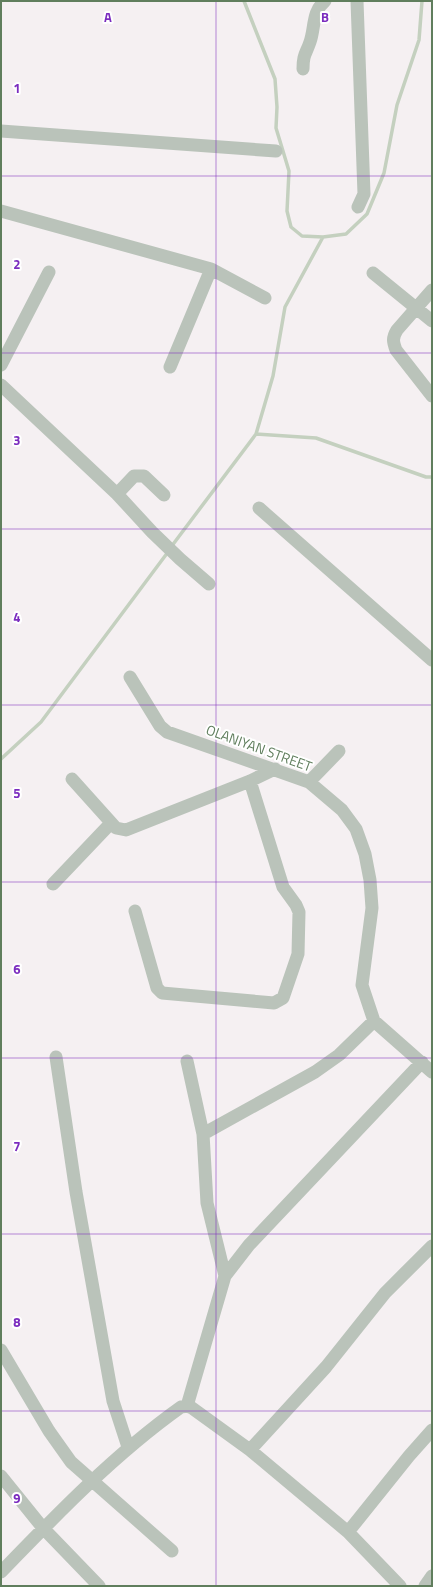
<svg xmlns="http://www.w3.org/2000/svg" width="433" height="1587" font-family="'Titillium Web',sans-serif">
	<rect width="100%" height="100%" fill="#f5f0f2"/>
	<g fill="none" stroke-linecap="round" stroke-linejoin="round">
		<path stroke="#c4d0bf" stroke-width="3.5" d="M244,1l31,78 2,28 -1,21 13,43 -2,40 4,16 11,9 21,1
			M256,434l60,4 110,39h6
			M171,547l85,-113 17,-58 12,-69 38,-70 23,-3 21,-20 17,-41 13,-68 22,-65 3,-39
			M1,759l40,-37 127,-170"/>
		<path stroke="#bac3ba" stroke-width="13" d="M357,1l7,193 -6,13
			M303,69c0,-15 3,-15 7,-27 5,-14 2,-31 15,-41
			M1,131l275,20
			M1,211l210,58 54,29
			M373,273l59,48
			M432,290l-35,40c-5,8 -4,12 -1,20l36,46
			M1,365l48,-93
			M170,367l41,-98
			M1,385l116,109 35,38 28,27 29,25
			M117,494l17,-18h10l20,19
			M259,508l173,152
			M130,677l30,49 7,6 142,50 33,28 14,19 9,25 5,26 2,28 -10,77 12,36 58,51
			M72,779l44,49 10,2 124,-49 25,-12
			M309,782l30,-31
			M53,884l58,-61
			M135,911l22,77 5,5 112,10 9,-5 15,-44 1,-42 -3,-7 -13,-18 -33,-106
			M56,1057l20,135 37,209 15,46
			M187,1061l16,73 4,69 18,73
			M203,1134l112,-62 24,-17 35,-34
			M1,1350l48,81 22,31 101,89
			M187,1406l5,2 58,42 98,82 52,54
			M250,1450l76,-83 59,-74 47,-47
			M1,1476l42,52 56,58
			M348,1532l61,-76 23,-26
			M1,1572c56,-58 114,-118 180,-165l6,-1 38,-130 24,-31 173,-183
			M425,1586l7,-10"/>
	</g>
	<path fill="none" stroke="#7b2cbf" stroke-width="1" stroke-opacity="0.55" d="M216,1v1585M1,176h431M1,353h431M1,529h431M1,705h431M1,882h431M1,1058h431M1,1234h431M1,1411h431"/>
	<g text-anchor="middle" stroke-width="4" stroke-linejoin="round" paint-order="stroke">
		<g font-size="14" fill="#607e5d" stroke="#fff">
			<text transform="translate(259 748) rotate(20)" y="5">OLANIYAN STREET</text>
		</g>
	</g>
	<g font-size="13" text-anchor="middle" font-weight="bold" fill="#7b2cbf" stroke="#fff" stroke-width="4" stroke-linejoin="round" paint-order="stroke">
		<text x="108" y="22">A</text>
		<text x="325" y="22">B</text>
		<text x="17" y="93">1</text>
		<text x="17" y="269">2</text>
		<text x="17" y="445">3</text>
		<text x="17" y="622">4</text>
		<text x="17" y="798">5</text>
		<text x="17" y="974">6</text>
		<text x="17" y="1151">7</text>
		<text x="17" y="1327">8</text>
		<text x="17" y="1503">9</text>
	</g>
	<rect width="433" height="1587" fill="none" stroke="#607e5d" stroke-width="4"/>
</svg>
